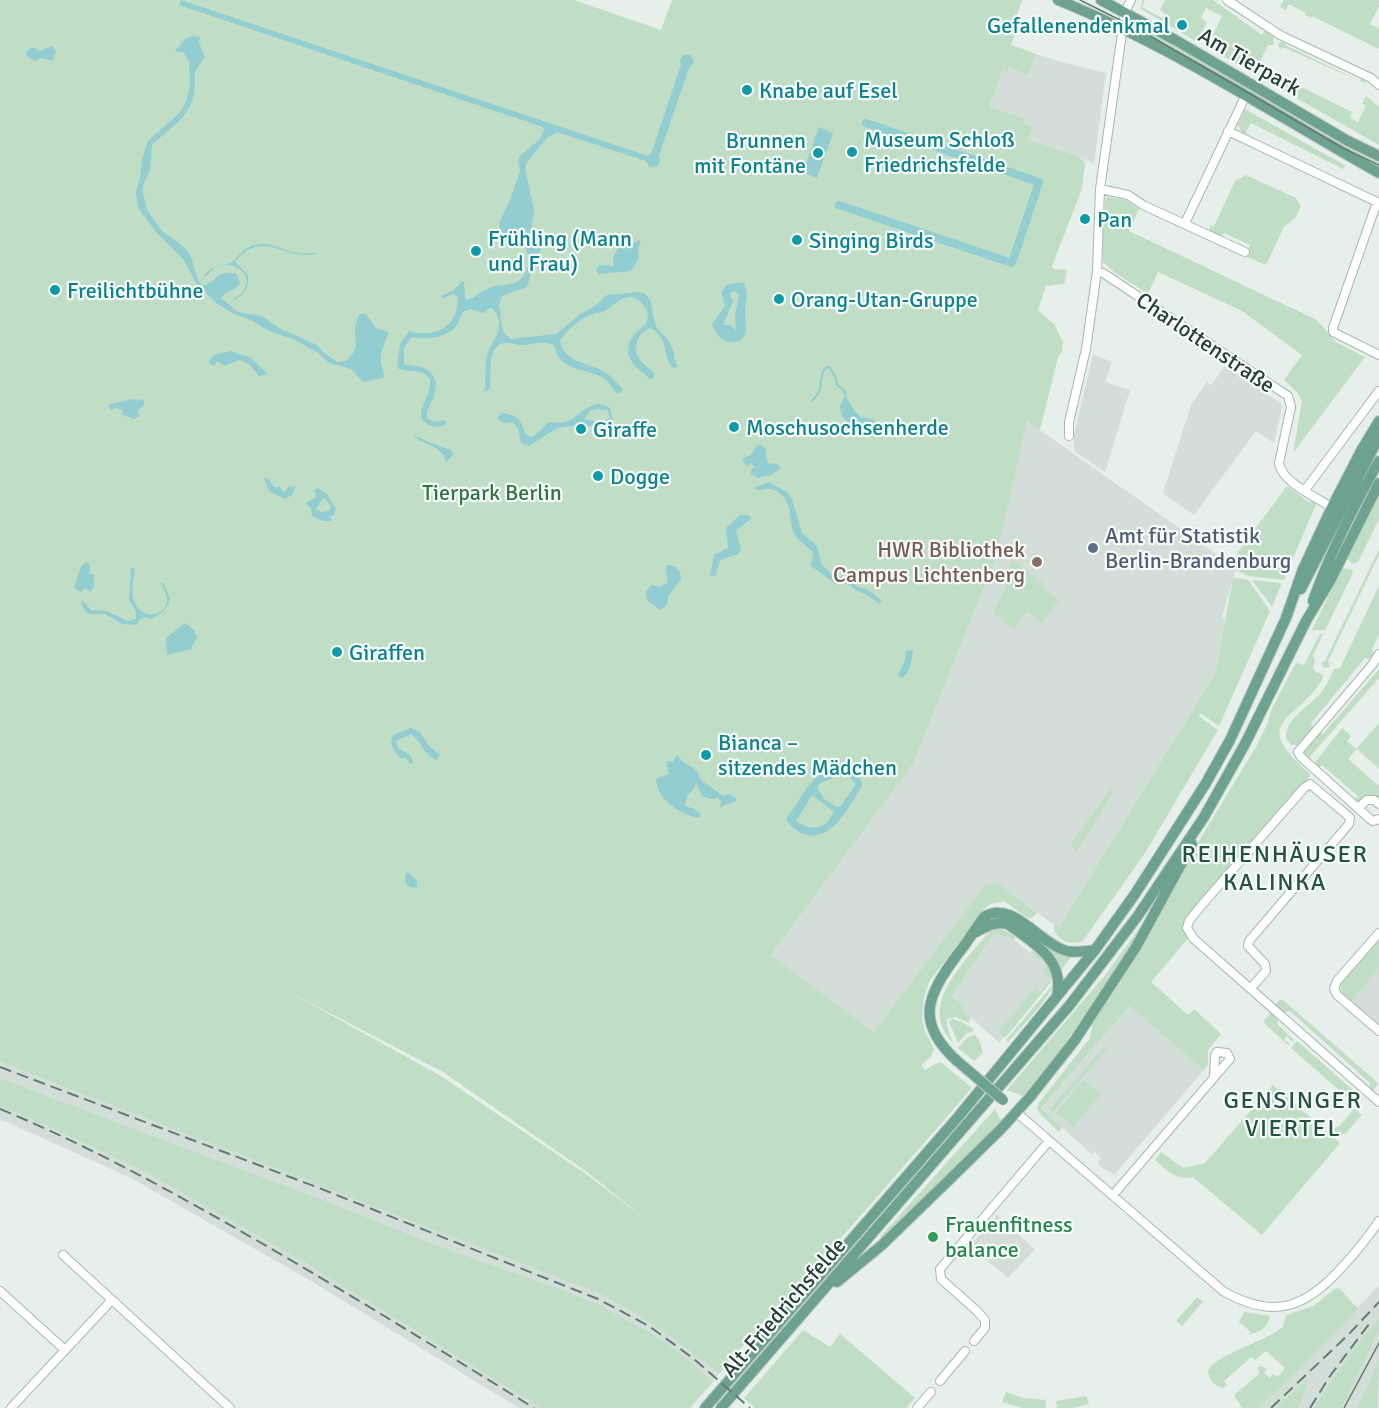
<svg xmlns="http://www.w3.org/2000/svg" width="1379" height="1408" font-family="Signika,sans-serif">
	<rect width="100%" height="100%" fill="#e6efea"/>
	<path fill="#d4ded9" d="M1036,54l25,8 45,11 -12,90 -66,-23 1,-14 -5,-3 1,-4 -36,-12 14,-38 5,-2 20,7z
		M1093,354l19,8 -7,20 25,8 -25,82 -31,-21v-16z
		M1225,366l55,37 2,4 -8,36 -18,-12 -62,84 -31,-22 28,-88 16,-23 4,3z
		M1027,421l209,147 -14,49 3,2 -10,55 -156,255 -61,-46 -124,149 -103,-77 142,-191 84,-209z
		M996,934h10l41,32 4,13 -48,58 -3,6 -38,-33 -10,-14 41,-61z
		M1379,969v57l-28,-25z
		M1131,1005l73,65 -90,105 -14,-9 -2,-3 3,-5 -7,-6 -2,2 -51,-44z
		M0,1062l600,232 34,17 52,35 33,28 -6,8 -26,-24 -32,-23 -56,-30 -35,-15 -123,-43 -117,-47 -324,-122z
		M0,1107l58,24 87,41 157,89 239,147h-22l-213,-130 -175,-100 -131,-59z
		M997,1215l38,34 -27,29 -38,-32z
		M1379,1285v33l-26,32 -40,58h-14l8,-28 -32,28h-17l37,-34z
		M1379,1330v29l-22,49h-15z"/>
	<path fill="#c0dec6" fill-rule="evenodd" d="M0,0h574l87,30 11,-30h350l-9,27 4,1 -6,17 25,9 -8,21 -19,-8 -2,4 -4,-2 -14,38 36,12 -1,4 9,5 -5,12 49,16 8,6 -3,27 -30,77 2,3 13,1 -3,14 -18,2 -8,24 17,15 6,14 2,1 -1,13h-2l-2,4 -18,73 -13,-9 -30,134 -84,209 -142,191 103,77 112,-148 12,-1 39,30 -5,5 -6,-1 -22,-16 -14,3 -5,4 -56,74 -5,15 -2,22 3,12 9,18 -3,8 -10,8 4,5 12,-7h5l30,25 -179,205 -24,23 -50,58c-37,-31 -75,-58 -119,-80l-600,-232zM291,993l152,79 144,100 58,47 -59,-45 -145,-98z
		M1142,0h3l-3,7 20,11 3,-5 -5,-3 5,-10h48l49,35 3,-5 7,5 2,6 -1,4h-5l-10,21 94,46 -2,6 8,4 8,-16 -4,-2 4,-8 13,11v38l-172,-98 15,-31 -16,-8 -5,10 6,4 -10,20 -56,-33z
		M1284,0h95v6l-9,18 9,5v20l-67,-33 -1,2 -6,-3 1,-2 -17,-9 -3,6 -6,-3z
		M1145,27l234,132v8l-239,-132z
		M1286,41l-1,4 75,36 2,-3 4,6 -83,-37 -2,3 -3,-4 1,-3z
		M1245,109l101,57 -3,3 -92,-46 -5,9 2,3 -6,-2 -4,-8z
		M1246,175l50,23 5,8 -6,12 -11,9 -18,38 -21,-9 5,-11 -26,-12 -3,4 -13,-6 3,-6 3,1 21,-45z
		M1108,197l17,3 14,9 -10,22 188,89 19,22 29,15 -72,96 9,-52 -4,-8 -14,-13 18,-25 -60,-44 -84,-39 -10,22 -34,-22 -11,-10v-44l3,-20z
		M1287,486l23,17 2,-3 4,4 -32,76 -35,-4 -14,-6 -2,-5 2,-9z
		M1379,492v27l-21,43 -5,2 -7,-6z
		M1379,549v6l-51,106 2,6 -6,1 -3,-6 4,-1z
		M1012,560l32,24 -2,3 17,13 -17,23 -15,-11 -13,17 -21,-16 12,-24 1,-12z
		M1342,568l9,1 2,4 -28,57h-13z
		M1233,578l12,1 4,2 21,30 -51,115 -19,-13 -1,3 19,14 -73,123 -63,89c-13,2 -21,0 -28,-11l1,-6 4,3 156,-254z
		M1252,580l28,3 1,2 -9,22z
		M1379,586v49l-7,14 2,6 -3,4 -6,-1 -54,65 2,4 -15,18h-6l-6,-6c-2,-19 22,-32 34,-45 6,-7 10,-16 14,-25l6,-1z
		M1320,634h3l-10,22 2,5 -2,6 3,5 6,2 1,4c-28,47 -75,41 -13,96l-1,3 -123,141 -3,12 6,7 -38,45 37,33 6,-6 27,25 -13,16v15l-4,5 -74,-64 -89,103 21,19 -3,4 -19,-18 -3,-5 1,-5 52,-66 3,-17 66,-106 40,-74 58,-96 11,-23 4,-14 24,-45 8,2z
		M1379,669v9l-70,80 -4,-1 -1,-6 14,-19 5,2z
		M1379,723v46l-22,-20 -9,10 31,27v14l-21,3 -3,-3 3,-4 -36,-31 -4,3 -3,-3 1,-4 26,-33 9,8 -4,5 9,8z
		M1111,789l3,2 -37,60 -7,-6z
		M1143,923h2c-35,61 -77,119 -122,173l-16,-6 99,-116z
		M995,929l9,1 11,7 -1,3 -8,-5 -2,2 -5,-3 -6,1 -41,61 12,10 -2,4 8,7 -1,6 -13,-6 -9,2v7l6,17c-36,-37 10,-79 34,-109z
		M1379,939v30l-28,32 -9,-8 -2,-9z
		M1049,949l13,6 10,1 -11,14 -2,-7 -11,-13z
		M1032,951c13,6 21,17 19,31l-46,56 -7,-6 33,-40 5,-3 4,3 11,-13 -8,-8 4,-5 -16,-13z
		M1054,983c-3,14 -36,48 -47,60l-1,-3z
		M1280,1000h3l94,82 1,3 -6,6 -3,-3 1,-5 -80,-72 -7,1 -8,-7z
		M1272,1012l5,4 1,9 16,15 -2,2 -5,-6 -3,4 6,4 -1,2 -24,-22 -1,-4z
		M952,1019l10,3 13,8 -9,4 -8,9 -9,-21z
		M975,1035l4,5 4,13 -9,8 -16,-13 10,-11z
		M1297,1041l57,50 -6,7 -57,-50z
		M1105,1046l3,2 -55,64 -3,-3z
		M0,1078l324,122 117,47 123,43 35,15 56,30 32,23 26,24 -23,26h-149l-239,-147 -157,-89 -87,-41 -58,-24z
		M1084,1080l17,14 -28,33 -17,-15z
		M1273,1085l53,46 14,-5 14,-17 8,6 -16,18 -11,5 5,5 -78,92 -69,-58c-17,4 -26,-7 -38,-17l6,-8 22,16 22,-5z
		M995,1109l5,10 2,1 -17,19 -103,99 -2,-1z
		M935,1151l1,2 -105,121 -2,-2z
		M1336,1288l4,1 18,20 -63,65 -37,34h-16l-8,-13 26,-22 -3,-5 5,-2 5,3 -3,4 6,5 3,-4 5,3 7,-9 -19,-17 -11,9 -4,-3 -27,24 3,4 -4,3c-10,-2 -14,-9 -15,-18 10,-16 56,-28 75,-43l3,-12 27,-9z
		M1197,1297l6,5 -21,24 -6,-5z
		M1244,1312l26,4c-2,13 -11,15 -21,19l2,-3 -12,-10z
		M1379,1318v12l-37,78h-29l40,-58z
		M803,1330l27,17 10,-13 75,64 -9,10h-151l-11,-10z
		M1379,1359l-1,49h-21z
		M1308,1379l-9,29h-24z
		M1006,1392l17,6 23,2v8h-23l-21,-6z
		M1086,1396l3,8 -16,4h-16l-1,-7z"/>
	<path fill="#91cdd1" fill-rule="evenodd" d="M181,0l467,156 3,-2 30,-89 -1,-5 3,-5h8l3,7 -5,6 -30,88 1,5 -2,5 -8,1 -4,-6 -89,-29 -9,5 -21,25 -2,6 9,42 -3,21 3,3 14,-1 1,4 -14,22 -8,28 -25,9 -3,9 4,27 8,7 45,-5 23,-19 16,-9 12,-11 31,-3 8,2 5,8 2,14 4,12 11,12 6,12v6l4,9 -4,1c-13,-9 -3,-31 -24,-40 -12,5 -18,18 -11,30 3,6 10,10 15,15v5l-5,1c-3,-5 -7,-6 -11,-10 -18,-17 -9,-33 8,-45 3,-6 2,-12 -2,-18 -15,-21 -30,1 -41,6 -9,3 -1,-1 -10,2 -11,3 -27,17 -33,27 5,21 25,21 41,29 9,4 15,12 22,19l-2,3 -4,1c-6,-6 -9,-13 -17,-17 -21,-9 -40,-5 -46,-31 -13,-5 -21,0 -33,0 -5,0 -10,-2 -15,-2 -20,0 -14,32 -16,45l-3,3 -4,-1 3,-4 -1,-2c1,-8 0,-17 1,-24 3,-19 25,-33 5,-53l-8,6 -13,-4 -7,3c-2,4 -3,9 -6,13 -9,13 -31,15 -45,12l-8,10v18c19,0 38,7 30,30 -2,8 -8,13 -7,22 5,7 10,4 18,3l1,4c-6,3 -13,4 -19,0 -16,-10 6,-29 3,-45 -9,-11 -19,-6 -31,-10l-2,-2 3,-23 9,-13c28,8 49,-5 49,-34l-5,-3 -9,4 -3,-2 13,-6 8,-9 2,1 1,16 2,2c9,-3 16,-10 25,-13 8,-3 16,-1 23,-4 17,-8 18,-34 3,-43 -9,-7 -18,-4 -19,-17l11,-23 10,-29 -2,-11 2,-4 20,-17 4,-10 -1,-2 -364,-122z
		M193,36l7,1 -1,6 6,14c-3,5 -8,10 -10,16 -1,10 1,18 -3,28 -7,20 -26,30 -40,44l-2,24 -7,17v7l4,17 14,20 18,13 11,11 8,26 4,5c13,0 15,-17 34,-11l4,8c-4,10 -14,8 -19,16l17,14 24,4 17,12 38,17 5,6 15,11 9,-1 8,-9 2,-6 -1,-19 4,-13h7l10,14 13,4c-3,8 -10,22 -8,31 1,7 4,8 2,15l-20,4 -12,-13 -22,-6 -11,-10 -23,-13 -28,-10 -14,-9 -19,-7 -18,-11 -20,-20 -12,-23 -27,-27 -19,-25 -2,-16 4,-14 2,-19 6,-18 30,-27 5,-6 5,-12 2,-14 -1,-21 -6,-9 -8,-1 11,-13z
		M52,46l4,5 -4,10 -10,-3 -8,3 -7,-5 -1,-3 4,-5h4l7,3z
		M819,127l14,6 -16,45 -14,-6z
		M638,240l3,1 -3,7 1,10 -8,13 -33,3 -2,-5 4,-4 14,1 -1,-9 7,-12 13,-1z
		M263,244c13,1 23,7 35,9 8,2 14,-1 20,0 -31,11 -55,-27 -83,9l13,13c1,14 -4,21 -17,26 3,-3 8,-5 11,-8 15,-18 -10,-35 -27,-26 -3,3 -7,7 -10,10l-1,-2 8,-7 21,-6 10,-12 8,-4z
		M743,282c7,14 2,16 2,30 -1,12 5,19 -5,29 -15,5 -23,-4 -28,-17l13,-18c-1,-13 -9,-10 3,-22zM734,291l5,3 -4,22 1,14 -6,-5h-6v-3l9,-21 -3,-7z
		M231,351l20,7 17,16 -9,2 -10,-12 -9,-4 -16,6 -7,-5 -3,5 -6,-4 6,-7z
		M845,395l11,18 5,4 13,3 1,4 -3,3 -9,2 -7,-6h-7l-7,-7 -2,-9z
		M132,399l12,1v5l-7,6 3,5 -6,3 -13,-5 2,-3 -6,-3 -6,2 -3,-5z
		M598,404l7,1 6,4 1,11 -4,5 -7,2 -21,-2 -23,3 -28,18 -8,-3c-2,-9 -1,-14 -9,-21l-9,1 -6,-5 4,-5c15,1 21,6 24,21l5,3 4,-1 15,-14c29,4 26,-13 49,-18zM597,409l11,1 2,8c-6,5 -19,3 -26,1l6,-8z
		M412,434l19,9 20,7 2,4 -7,9c-1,-18 -26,-18 -34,-29z
		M761,445l5,4v8l2,6 10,1 3,4 -10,7 -13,3 -7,-4v-4l3,-3 -3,-4 -4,3 -4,-5v-3l8,-3 5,-9z
		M264,478l5,1 5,8h6l4,6 5,-7 7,1 -4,8 -7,4 -16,-8z
		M769,482l18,10 5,7 10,34 15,13 5,19 11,10 12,2 12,9 13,5 12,10 -3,3c-11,-11 -24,-12 -34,-22l-8,3 -26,-19 2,-13c-5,-8 -15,-11 -19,-20 -7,-16 1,-31 -18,-42 -8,-5 -15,2 -22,-3z
		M318,488l9,6 9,15 -2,6 -4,2 2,4h-9l-11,-5 -1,-8 -5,-4 2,-3 8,-3 -1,-9zM323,498c6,4 9,6 6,13l-8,1 -5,-3z
		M740,515h9l2,4 -15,11 5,20 -3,4 -18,6 -5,16h-5l4,-21 14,-7 -2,-20z
		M86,562l4,3 -1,9h5v12l-4,6 -5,-4 -3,4 -8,-4 7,-22z
		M667,565c10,0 14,6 14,15l-13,16 -1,9 -7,5 -13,-10 -1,-9 6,-6 7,2 7,-3c4,-7 -2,-12 1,-19z
		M131,568l4,1c-1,9 -4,18 -2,28 3,21 32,24 34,3 1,-5 -5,-13 -6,-17h3l6,16c-3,11 -9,15 -19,20l-6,-2 -6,3 -2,5 -15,-1 -17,-10h-16l-5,-4 -3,-8 2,-1 8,9 15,1 22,10 8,-2v-7l-7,-13z
		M185,623l9,7 3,7 -6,12 -24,6 -1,-17z
		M913,650l-3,18 -7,10 -5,-3 7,-14 1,-10z
		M411,728l9,4 8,13 12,10 -4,5c-14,-8 -13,-17 -25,-26l-15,7 2,7 13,8 2,8 -4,-1 -3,-5h-5c-6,-6 -13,-13 -8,-23z
		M677,755l6,7 13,8 5,10 22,16 6,-2 7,4v3l-16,6 1,-6 -3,-3 -7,1 -9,-3 -6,-13 -2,6 -7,6 -2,11 9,3 7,5 -2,4c-19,-4 -42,-18 -43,-39l13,-5 -3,-13 7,1z
		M842,769c10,3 20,5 20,17 -17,28 -40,72 -75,36v-5c21,-25 19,-44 55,-48zM841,775h6l9,9 -16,23h-3l-13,-8 -7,-12 3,-4zM812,795l22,17c-9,18 -22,20 -38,9z
		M406,873h3l8,7v7c-10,3 -14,-6 -11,-14z"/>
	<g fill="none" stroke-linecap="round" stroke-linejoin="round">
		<path stroke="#91cdd1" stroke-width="2" d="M812,401l8,-10c1,-9 0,-14 5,-23l4,-1 7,11 1,7 6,4 3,6"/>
		<path stroke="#91cdd1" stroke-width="8" d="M839,205l173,58 27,-81 -173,-59"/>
		<g stroke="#a8b7b1" stroke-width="10">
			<path id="minor" d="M1227,0l53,35 91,43 8,7
				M1228,131l151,72
				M1100,189l28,6 15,10 102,47
				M1377,202l-44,126v4l46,23
				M1185,223l60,-126
				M1097,271l6,2 185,123 3,11 -12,56c2,18 37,35 53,44
				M1069,436v-14l17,-73 11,-78 3,-82 25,-177 6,-12
				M1305,490l74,-99
				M1379,654l-7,11 -74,87 3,5 69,62 3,2 6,-2
				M1358,808l9,-8h7l5,4
				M1379,933l-42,48 -3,8 3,6 42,36
				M1251,988l15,-17 -1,-7 -17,-18 1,-5 100,-117 1,-6 -3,-3 -37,-31 -6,4 -103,118 -12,15 -2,7 7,11 185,163
				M1016,1112l207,179c52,30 84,16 121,-26 13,-14 24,-28 35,-44
				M1113,1195l117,-136 -3,-6 -10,-1 -2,3 -1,22
				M63,1255l167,153
				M0,1291l65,59
				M974,1341l11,-13v-8l-8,-9 -36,-32 -1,-10 109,-128
				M940,1381l25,-30
				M11,1408l99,-106h5
				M917,1408l14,-16"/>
		</g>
		<g stroke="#c2cac7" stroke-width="12">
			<path id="major" d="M1058,0c112,45 216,114 321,173
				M1101,0l76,41 171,100 31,15
				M1301,589l78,-152
				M1313,601c17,-49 41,-95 66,-140
				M976,932c11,-6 20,-11 32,-8 26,20 57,35 49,72
				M956,1060c-42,-39 -28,-65 1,-105 10,-12 18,-26 27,-38 29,-18 55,27 83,34 9,2 19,0 28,-1
				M837,1282l45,-37 65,-63 54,-53 29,-32 45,-57 61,-93 56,-103
				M705,1408l253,-291 137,-167 40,-56 71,-111 24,-43 56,-122 17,-49 29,-62 30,-58 17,-28
				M721,1408l348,-402 68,-89 67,-100 41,-73 61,-123 24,-40 49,-98"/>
		</g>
		<use href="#minor" stroke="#fff" stroke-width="8"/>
		<use href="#major" stroke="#6da28f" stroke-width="10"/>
		<path stroke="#607c72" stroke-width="1.5" d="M1080,0l60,30 203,118 36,17
			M1344,1408l35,-65"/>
		<path stroke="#607c72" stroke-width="2" stroke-dasharray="12 6" stroke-linecap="butt" d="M0,1067l319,121 279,111 51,27 45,33 56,49
			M0,1109c90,37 174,84 258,132 93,54 184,110 276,167
			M1271,1408l76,-72 32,-34
			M1310,1408l20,-32 42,-56"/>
		<g stroke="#c2cac7" stroke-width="12" stroke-linecap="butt">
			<path id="major-bridge" d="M956,1060l47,40"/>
		</g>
		<use href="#major-bridge" stroke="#6da28f" stroke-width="10"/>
	</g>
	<g fill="#0f9aa8" stroke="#f7fbf9" stroke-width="2">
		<circle cx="1182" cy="25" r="6"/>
		<circle cx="747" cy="90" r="6"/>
		<circle cx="852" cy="152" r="6"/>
		<circle cx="818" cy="153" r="6"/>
		<circle cx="1085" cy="219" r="6"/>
		<circle cx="797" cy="240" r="6"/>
		<circle cx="476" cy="251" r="6"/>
		<circle cx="55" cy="290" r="6"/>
		<circle cx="779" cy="299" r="6"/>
		<circle cx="734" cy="427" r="6"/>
		<circle cx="581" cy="429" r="6"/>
		<circle cx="598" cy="476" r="6"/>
		<circle cx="337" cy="652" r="6"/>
		<circle cx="706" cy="755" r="6"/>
	</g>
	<circle fill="#5c6f8a" stroke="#f7fbf9" stroke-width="2" cx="1093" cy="548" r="6"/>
	<circle fill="#8d6e63" stroke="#f7fbf9" stroke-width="2" cx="1037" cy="562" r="6"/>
	<circle fill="#2e9e5b" stroke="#f7fbf9" stroke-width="2" cx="933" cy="1237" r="6"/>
	<g text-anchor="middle" stroke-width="4.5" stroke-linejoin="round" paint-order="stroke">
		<g font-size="22" fill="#0d838f" stroke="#f7fbf9" text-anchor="start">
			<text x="1170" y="33" text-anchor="end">Gefallenendenkmal</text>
			<text x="759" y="98">Knabe auf Esel</text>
			<text x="864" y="147">Museum Schloß<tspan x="864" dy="25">Friedrichsfelde</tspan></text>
			<text x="806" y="148" text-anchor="end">Brunnen<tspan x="806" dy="25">mit Fontäne</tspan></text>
			<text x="1097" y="227">Pan</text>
			<text x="488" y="246">Frühling (Mann<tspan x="488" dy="25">und Frau)</tspan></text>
			<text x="809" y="248">Singing Birds</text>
			<text x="67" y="298">Freilichtbühne</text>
			<text x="791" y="307">Orang-Utan-Gruppe</text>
			<text x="746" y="435">Moschusochsenherde</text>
			<text x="593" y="437">Giraffe</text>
			<text x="610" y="484">Dogge</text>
			<text x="349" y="660">Giraffen</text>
			<text x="718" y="750">Bianca –<tspan x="718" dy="25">sitzendes Mädchen</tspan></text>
		</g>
		<g font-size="22" fill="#254137" stroke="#f7fbf9">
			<text transform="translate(1250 61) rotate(30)" y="8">Am Tierpark</text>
			<text transform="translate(1206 342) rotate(34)" y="8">Charlottenstraße</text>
			<text transform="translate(783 1307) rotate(-49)" y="8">Alt-Friedrichsfelde</text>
		</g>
		<g font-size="22" fill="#317645" stroke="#f7fbf9">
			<text x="492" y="500">Tierpark Berlin</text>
		</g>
		<g font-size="22" fill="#4e5e75" stroke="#f7fbf9" text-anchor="start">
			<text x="1105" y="543">Amt für Statistik<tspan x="1105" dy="25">Berlin-Brandenburg</tspan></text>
		</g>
		<g font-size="22" fill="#785e54" stroke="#f7fbf9" text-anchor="end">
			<text x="1025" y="557">HWR Bibliothek<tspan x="1025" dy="25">Campus Lichtenberg</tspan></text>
		</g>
		<g font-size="22" fill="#27864d" stroke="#f7fbf9" text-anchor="start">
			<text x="945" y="1232">Frauenfitness<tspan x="945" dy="25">balance</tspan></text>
		</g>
		<g font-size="24" letter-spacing="1.5" fill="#215242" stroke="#f7fbf9">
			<text x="1275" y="862">REIHENHÄUSER<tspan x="1275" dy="28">KALINKA</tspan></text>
			<text x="1293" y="1108">GENSINGER<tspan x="1293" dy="28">VIERTEL</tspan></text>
		</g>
	</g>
</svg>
